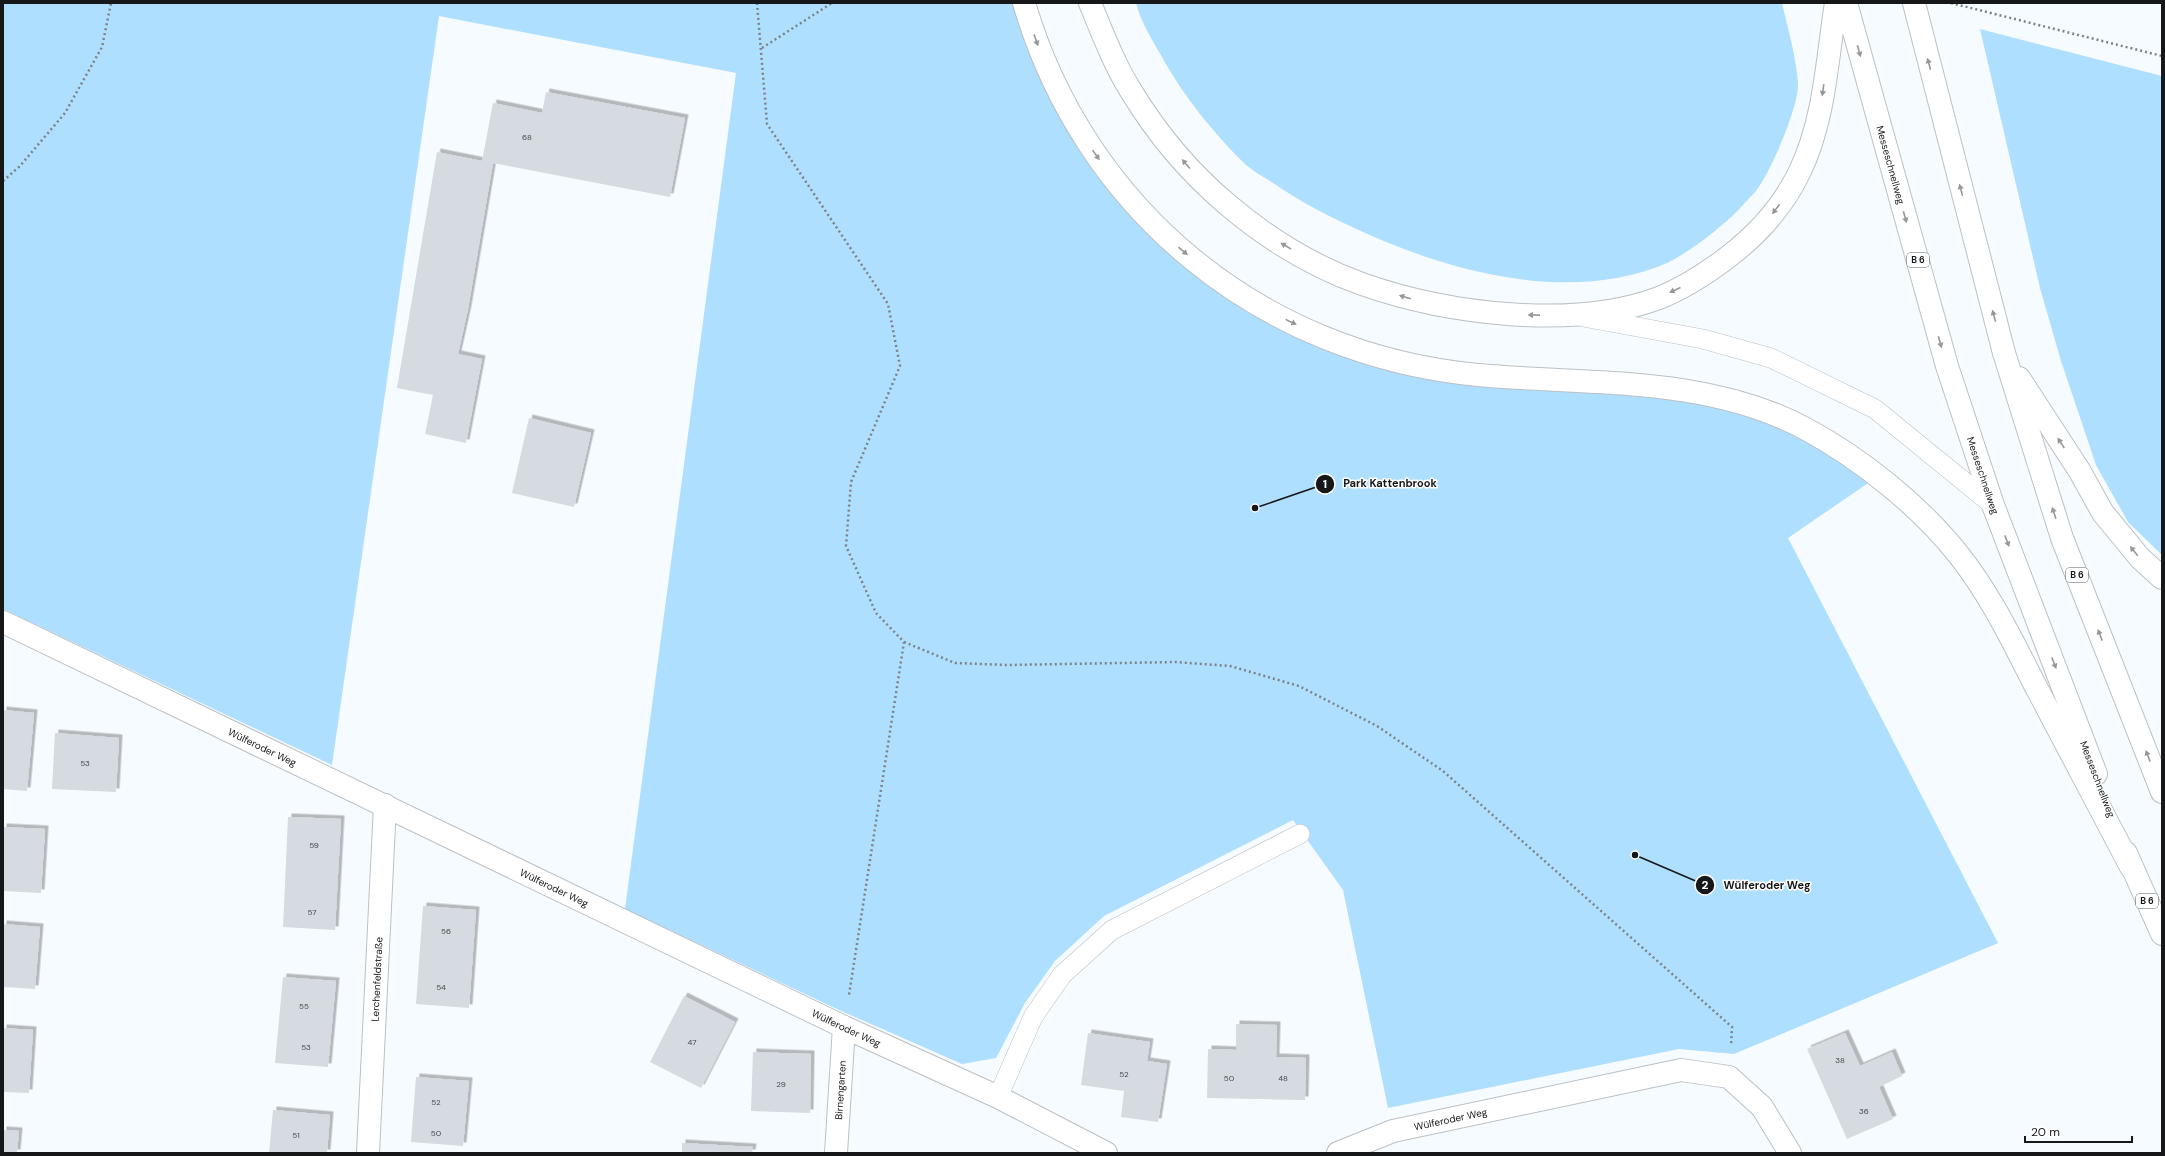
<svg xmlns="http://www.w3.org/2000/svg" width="2165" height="1156" font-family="'DM Sans',sans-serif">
	<defs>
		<filter id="shadow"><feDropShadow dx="3.5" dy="-3.5" stdDeviation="0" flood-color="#0004"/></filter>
	</defs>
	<rect width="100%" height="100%" fill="#f6fbff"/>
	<path fill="#afdffe" d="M3,3h1021l40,99 133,161 188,96 344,41 148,77 -89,61 210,405 -264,111 -55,-5 -291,59 -45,-218 -50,-70 -189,96 -49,45 -30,42 -29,55 -34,6 -123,-54 -214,-101 111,-836 -297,-57 -107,749 -329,-156z
		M1136,3h646c6,26 14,54 16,80 1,24 -27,88 -42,108 -4,5 -9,9 -13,14 -17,19 -53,47 -76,58 -99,43 -225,7 -317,-37 -28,-13 -54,-27 -80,-45 -8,-5 -17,-10 -24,-16 -32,-31 -61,-67 -83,-106 -10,-18 -22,-36 -27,-56z
		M1980,29l182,47v479l-34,-33 -32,-57 -35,-104 -21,-73z"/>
	<path fill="#d5dbe0" filter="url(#shadow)" d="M546,92l139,26 -15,79 -177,-34 -25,146 -10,45 24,5 -16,84 -41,-9 8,-39 -36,-7 40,-236 45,9 11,-58 49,10z
		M529,418l62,15 -17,74 -62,-14z
		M3,710l31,3 -7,78 -24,-2z
		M55,733l64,5 -3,54 -64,-3z
		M288,817l53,2 -6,111 -52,-3z
		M3,827l42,2 -4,64 -38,-2z
		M423,906l53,4 -7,98 -53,-4z
		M3,924l37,3 -5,62 -32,-2z
		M283,977l53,4 -8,86 -53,-4z
		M684,996l51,26 -34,66 -51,-26z
		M1236,1024l41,1 -1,32 30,1 -1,42 -98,-2 1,-49 28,1z
		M3,1028l30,2 -4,63 -26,-1z
		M1088,1033l62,9 -3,19 20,3 -9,58 -37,-5 3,-26 -43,-6z
		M1845,1033l15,33 32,-14 10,24 -23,11 14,32 -46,20 -40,-90z
		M753,1052l58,2 -1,59 -59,-2z
		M416,1077l53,4 -6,65 -52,-4z
		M273,1110l57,5 -3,38h-58z
		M3,1130l16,1 -2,22h-14z
		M682,1143l71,4 -1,6h-70z"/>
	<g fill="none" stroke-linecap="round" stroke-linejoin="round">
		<g stroke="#bac0c5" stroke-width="20">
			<path id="service" d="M1583,317l120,22 68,19 104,51 118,96
				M998,1097l35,-80 29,-42 50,-45 188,-96"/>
		</g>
		<g stroke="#bac0c5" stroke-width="24">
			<g id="minor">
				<path id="s1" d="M3,622l841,405 154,70 108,56"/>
				<path id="s2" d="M368,1153l17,-348"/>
				<path id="s3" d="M836,1153l8,-126"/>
				<path id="s4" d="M1338,1153l55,-22 288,-61 48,7 33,30 28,46"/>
			</g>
		</g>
		<g stroke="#bac0c5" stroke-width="24">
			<g id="trunk">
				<path d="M1024,3c61,208 238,352 454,372 109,10 228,0 328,54 54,29 114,77 152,125 32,40 54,86 77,131 32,61 64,121 96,182"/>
				<path d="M1090,3c12,29 24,61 41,88 26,43 59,82 97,114 39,33 86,62 134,79 85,30 212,46 297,14 25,-10 48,-25 69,-41 30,-23 56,-52 72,-86 25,-52 27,-112 36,-168"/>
				<path id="s5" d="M1846,3l101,363 46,139 103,269"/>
				<path d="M1914,3l90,350 58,185 100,254"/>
				<path d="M2019,378l60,92 24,43 37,45 22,20"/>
				<path d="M2126,853l36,81"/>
			</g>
		</g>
		<path stroke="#7e8284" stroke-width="2.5" stroke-dasharray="2 3" stroke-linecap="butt" d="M757,3l10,121 121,180 12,62 -49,116 -5,64 30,67 28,29 -55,353
			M1951,3l211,53
			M762,48l70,-45
			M3,181l17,-15 45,-53 37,-66 9,-44
			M904,642l51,21 53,2 168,-3 54,4 69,20 78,40 66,45 289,256 -1,19"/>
		<use href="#service" stroke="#fff" stroke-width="19"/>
		<use href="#minor" stroke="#fff" stroke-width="22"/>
		<use href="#trunk" stroke="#fff" stroke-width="22"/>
	</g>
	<defs><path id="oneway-solid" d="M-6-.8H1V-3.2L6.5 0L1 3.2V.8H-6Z"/></defs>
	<g fill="#969798">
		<use href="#oneway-solid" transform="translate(1036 40) rotate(71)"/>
		<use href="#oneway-solid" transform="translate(1859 51) rotate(75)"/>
		<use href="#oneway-solid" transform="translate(1929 64) rotate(-105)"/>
		<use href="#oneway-solid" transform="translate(1823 90) rotate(98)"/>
		<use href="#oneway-solid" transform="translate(1096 155) rotate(55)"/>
		<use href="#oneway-solid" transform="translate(1186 164) rotate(-130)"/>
		<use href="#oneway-solid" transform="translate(1961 190) rotate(-105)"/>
		<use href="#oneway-solid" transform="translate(1776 209) rotate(127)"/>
		<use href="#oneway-solid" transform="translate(1905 217) rotate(74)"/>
		<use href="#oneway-solid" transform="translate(1286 246) rotate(-149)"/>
		<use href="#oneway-solid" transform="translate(1183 251) rotate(41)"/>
		<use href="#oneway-solid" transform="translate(1675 290) rotate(155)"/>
		<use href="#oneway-solid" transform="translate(1405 297) rotate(-164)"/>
		<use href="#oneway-solid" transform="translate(1534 315) rotate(-179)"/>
		<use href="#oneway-solid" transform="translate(1994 316) rotate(-105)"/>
		<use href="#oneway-solid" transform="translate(1291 322) rotate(26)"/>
		<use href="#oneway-solid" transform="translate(1940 342) rotate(74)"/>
		<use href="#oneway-solid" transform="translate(2061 443) rotate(-123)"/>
		<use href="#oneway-solid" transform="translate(2054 513) rotate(-108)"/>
		<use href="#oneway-solid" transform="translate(2007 541) rotate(69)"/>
		<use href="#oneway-solid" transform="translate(2134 551) rotate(-129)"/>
		<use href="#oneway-solid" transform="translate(2100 635) rotate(-111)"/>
		<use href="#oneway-solid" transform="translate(2054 663) rotate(69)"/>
		<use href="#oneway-solid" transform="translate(2148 756) rotate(-111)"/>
	</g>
	<g text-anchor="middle" stroke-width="3" stroke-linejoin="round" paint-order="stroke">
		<g font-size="8" fill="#45484b">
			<text x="527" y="140">68</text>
			<text x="85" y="766">53</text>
			<text x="314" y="848">59</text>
			<text x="312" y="915">57</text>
			<text x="446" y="934">56</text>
			<text x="441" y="990">54</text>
			<text x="304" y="1009">55</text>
			<text x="692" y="1045">47</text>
			<text x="306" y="1050">53</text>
			<text x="1840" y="1063">38</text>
			<text x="1124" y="1077">52</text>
			<text x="1229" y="1081">50</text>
			<text x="1283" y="1081">48</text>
			<text x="781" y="1087">29</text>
			<text x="436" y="1105">52</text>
			<text x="1864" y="1114">36</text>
			<text x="436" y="1136">50</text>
			<text x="296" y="1138">51</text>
		</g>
		<g fill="#fff" stroke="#5b5d5e" stroke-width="1">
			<rect x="1907" y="253" width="22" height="14" rx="3"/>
			<rect x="2066" y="568" width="22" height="14" rx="3"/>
			<rect x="2136" y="894" width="22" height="14" rx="3"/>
		</g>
		<g font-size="9" font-weight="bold" fill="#151719">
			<text x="1918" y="263">B 6</text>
			<text x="2077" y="578">B 6</text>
			<text x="2147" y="904">B 6</text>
		</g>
		<g font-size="10" fill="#151719" stroke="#fff">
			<text dy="4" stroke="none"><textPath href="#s5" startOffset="168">Messeschnellweg</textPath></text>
			<text dy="4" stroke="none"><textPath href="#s5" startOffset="492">Messeschnellweg</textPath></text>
			<text dy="4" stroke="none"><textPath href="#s1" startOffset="288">Wülferoder Weg</textPath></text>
			<text transform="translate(2098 779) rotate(69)" y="4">Messeschnellweg</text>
			<text dy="4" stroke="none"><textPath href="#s1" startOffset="612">Wülferoder Weg</textPath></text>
			<text dy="4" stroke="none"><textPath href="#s2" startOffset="174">Lerchenfeldstraße</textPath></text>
			<text dy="4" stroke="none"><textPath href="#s1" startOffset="936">Wülferoder Weg</textPath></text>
			<text dy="4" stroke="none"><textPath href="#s3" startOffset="63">Birnengarten</textPath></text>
			<text dy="4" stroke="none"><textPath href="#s4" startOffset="118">Wülferoder Weg</textPath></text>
		</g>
	</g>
	<path fill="none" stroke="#151719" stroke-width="1.5" d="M1255 508L1325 484M1635 855L1705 885"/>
	<g fill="#151719" stroke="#fff" stroke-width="1.5">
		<circle cx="1255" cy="508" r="4"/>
		<circle cx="1635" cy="855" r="4"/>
		<circle cx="1325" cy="484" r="10"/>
		<circle cx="1705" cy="885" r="10"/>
	</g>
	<g font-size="12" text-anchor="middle" font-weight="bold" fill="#fff">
		<text x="1325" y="488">1</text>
		<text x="1705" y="889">2</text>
	</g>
	<g font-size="11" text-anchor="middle" font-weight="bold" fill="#151719" stroke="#fff" stroke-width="3" stroke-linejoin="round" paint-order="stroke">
		<text x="1390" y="487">Park Kattenbrook</text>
		<text x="1767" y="889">Wülferoder Weg</text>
	</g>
	<rect width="2165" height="1156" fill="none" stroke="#151719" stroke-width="8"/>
	<path d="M2025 1136v6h107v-6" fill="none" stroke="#151719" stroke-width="2"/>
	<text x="2031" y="1136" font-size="12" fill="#151719" stroke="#ffffff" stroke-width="3" paint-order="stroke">20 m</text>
</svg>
